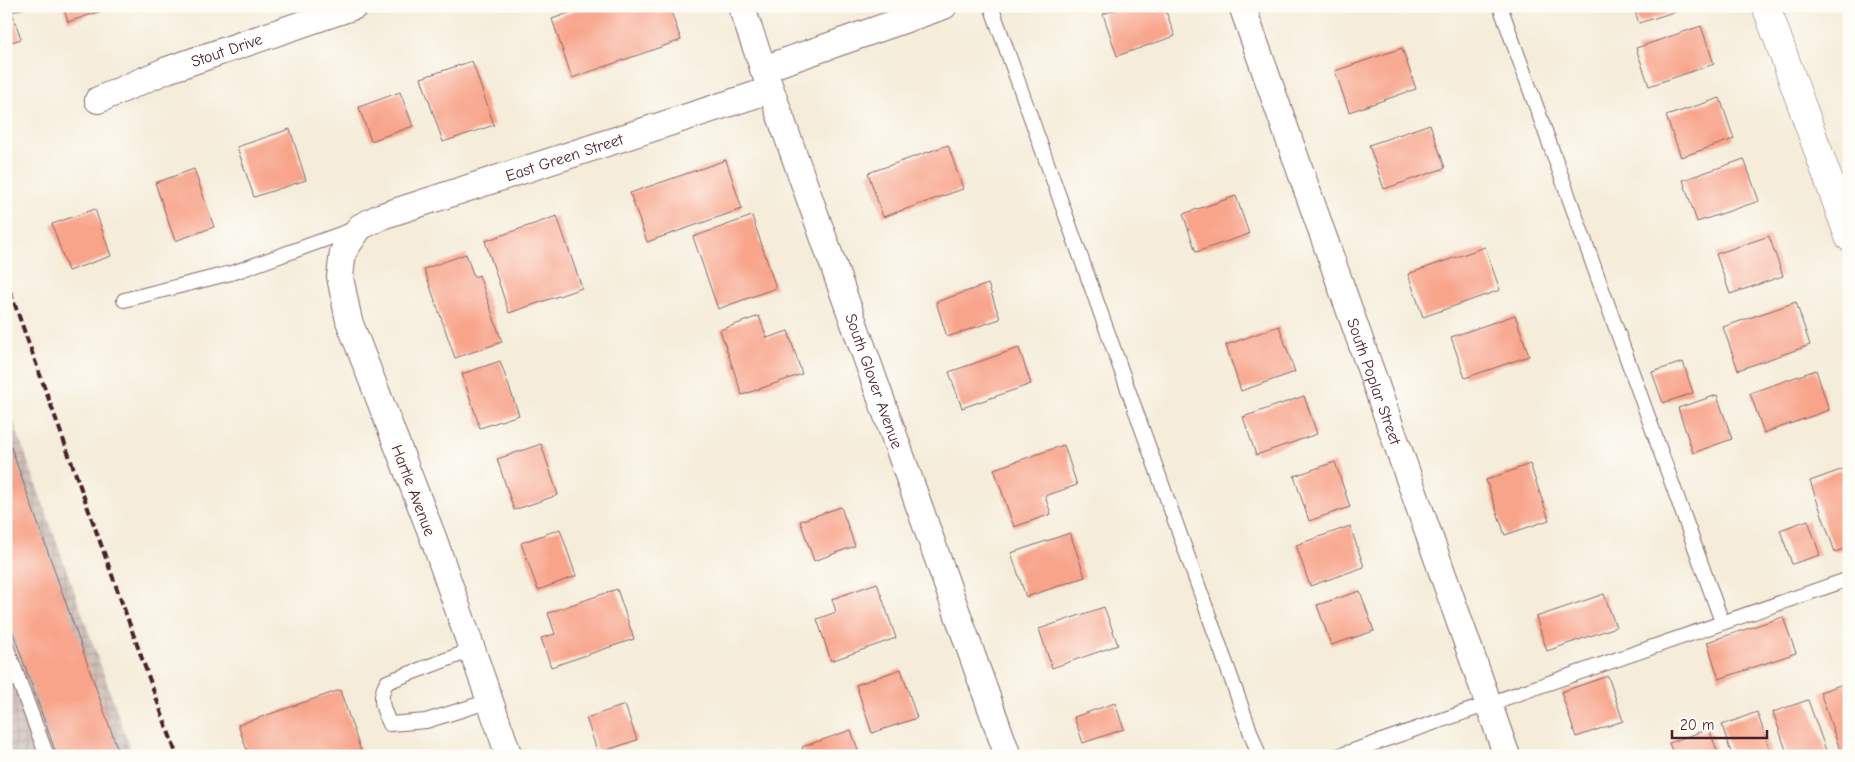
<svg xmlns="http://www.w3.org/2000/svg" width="1855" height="762" font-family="'Comic Neue',sans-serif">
	<defs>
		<pattern id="industrial-grid" width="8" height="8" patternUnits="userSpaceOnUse" patternTransform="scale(1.25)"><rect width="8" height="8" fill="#cfc0ba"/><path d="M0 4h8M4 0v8" fill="none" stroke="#b3a5a0"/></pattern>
	</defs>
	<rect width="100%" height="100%" fill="#fdfcf7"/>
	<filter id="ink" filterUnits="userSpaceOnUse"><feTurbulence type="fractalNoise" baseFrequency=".02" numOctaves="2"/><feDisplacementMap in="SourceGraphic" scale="10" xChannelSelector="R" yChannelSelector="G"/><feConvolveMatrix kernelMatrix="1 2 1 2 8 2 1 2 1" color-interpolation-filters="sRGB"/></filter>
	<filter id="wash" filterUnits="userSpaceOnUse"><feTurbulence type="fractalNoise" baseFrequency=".0096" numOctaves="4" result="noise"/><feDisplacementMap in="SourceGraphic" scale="20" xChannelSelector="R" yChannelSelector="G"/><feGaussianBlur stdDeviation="1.12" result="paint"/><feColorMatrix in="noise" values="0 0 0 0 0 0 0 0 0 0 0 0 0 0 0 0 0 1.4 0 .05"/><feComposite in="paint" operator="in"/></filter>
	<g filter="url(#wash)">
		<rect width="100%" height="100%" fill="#f5ecd9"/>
		<path fill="url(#industrial-grid)" d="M6,400l127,356h-127z"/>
		<g id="blocks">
			<path fill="#f8a48b" d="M6,6l21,1 -15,5 9,27 -15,5z
				M63,6h50v1l-45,15z
				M588,6h81l12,34 -109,38 -20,-59z
				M1127,6h37l11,30 -58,20 -14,-42z
				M1633,6h57v1l-51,16z
				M1701,26l13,38 -65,22 -13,-38z
				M1402,48l14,41 -67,23 -14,-41z
				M472,61l22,64 -51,17 -22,-64z
				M400,92l13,34 -42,15 -12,-34z
				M1720,98l14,41 -53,18 -15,-41z
				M1430,124l15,44 -61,21 -15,-44z
				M290,129l16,51 -52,17 -17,-50z
				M948,145l15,44 -80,28 -15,-44z
				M1744,159l15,42 -62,21 -14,-42z
				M726,160l16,49 -95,33 -17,-49z
				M194,169l20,58 -39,14 -20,-58z
				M1236,196l13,38 -53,18 -13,-38z
				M95,209l16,47 -43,15 -16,-47z
				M557,216l25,72 -73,25 -24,-72z
				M752,216l24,72 -58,21 -25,-72z
				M1769,236l14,40 -53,18 -14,-40z
				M1485,247l15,43 -77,27 -15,-43z
				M466,254l8,23 5,-2 23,67 -47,16 -31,-89z
				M988,284l12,35 -53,18 -11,-35z
				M1796,302l14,43 -72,25 -15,-43z
				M1515,315l14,41 -64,22 -14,-41z
				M759,316l8,22 21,-7 14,43 -60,21 -22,-65z
				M1279,326l16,46 -54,19 -15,-46z
				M1019,348l12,36 -69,24 -13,-36z
				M500,361l19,54 -39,13 -18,-54z
				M1683,362l10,31 -30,10 -11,-31z
				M1816,370l13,40 -65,23 -14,-40z
				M1717,395l15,44 -39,14 -15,-45z
				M1304,396l13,38 -61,21 -13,-38z
				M7,436l113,320h-63l-51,-143z
				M541,444l17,51 -44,15 -17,-51z
				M1064,445l13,40 -32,11 6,18 -37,13 -20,-58z
				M1335,462l15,45 -41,14 -15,-45z
				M1530,464l19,56 -44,15 -19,-55z
				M1849,467v80l-14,5 -25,-71z
				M841,507l14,39 -41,15 -14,-40z
				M1808,520l12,35 -28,9 -12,-34z
				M1350,526l14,41 -54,19 -14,-41z
				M560,529l16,47 -38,14 -17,-47z
				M1070,533l15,44 -59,20 -15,-44z
				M877,583l19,55 -65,23 -14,-42 19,-7 -4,-13z
				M617,589l17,50 -83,28 -10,-29 14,-4 -7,-21z
				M1360,591l14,40 -43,14 -14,-40z
				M1604,594l12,33 -69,24 -11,-34z
				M1104,607l14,38 -66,23 -13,-39z
				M1783,617l13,36 -77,26 -12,-37z
				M901,669l16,49 -45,15 -16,-48z
				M1608,676l15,45 -47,16 -15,-45z
				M1849,682v74h-7l-22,-64z
				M340,690l21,61 -14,5h-98l-11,-31z
				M1808,700l20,56h-40l-15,-44z
				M1115,703l9,26 -41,14 -9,-26z
				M625,705l12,35 -39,13 -12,-35z
				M1757,712l15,44h-40l-10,-31z
				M1709,729l10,27h-45l-5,-13z
				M851,730l8,23 -7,3h-46l-4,-9z
				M1139,752l2,4h-13v-1z"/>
		</g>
	</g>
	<g filter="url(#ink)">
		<use href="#blocks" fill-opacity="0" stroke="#866768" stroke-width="1"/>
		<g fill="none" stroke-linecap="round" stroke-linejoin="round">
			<g stroke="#866768" stroke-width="16">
				<path id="service" d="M991,6l268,750
					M1500,6l222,616
					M124,300l111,-28 122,-44
					M6,646l41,110
					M472,650l-85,32c-9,15 -5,26 3,42l36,-3 64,-20
					M1338,756l511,-177"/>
			</g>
			<g stroke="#866768" stroke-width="28">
				<g id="minor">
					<path id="s1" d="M741,6l267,750"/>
					<path id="s2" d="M1242,6l265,750"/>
					<path d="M763,69l181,-63"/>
					<path id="s3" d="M98,100l69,-30 188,-64"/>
					<path id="s4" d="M509,756l-75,-216 -85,-219 -9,-44 3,-25 17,-25 22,-11 388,-126"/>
				</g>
			</g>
			<g stroke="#866768" stroke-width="29">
				<path id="tertiary" d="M1766,6l83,231"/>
			</g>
			<use href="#service" stroke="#fff" stroke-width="14"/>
			<use href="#minor" stroke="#fff" stroke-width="26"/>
			<use href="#tertiary" stroke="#fff" stroke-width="28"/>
			<path stroke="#4a1f2b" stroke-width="4" stroke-dasharray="8 4" stroke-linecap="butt" d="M6,280l171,476"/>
		</g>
	</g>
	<g text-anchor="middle" stroke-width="4" stroke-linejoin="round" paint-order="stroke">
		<g font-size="16" fill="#4a1f2b" stroke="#fdfcf7">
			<text dy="6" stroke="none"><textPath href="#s3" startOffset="138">Stout Drive</textPath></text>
			<text dy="6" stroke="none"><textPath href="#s4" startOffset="780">East Green Street</textPath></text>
			<text dy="6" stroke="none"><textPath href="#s1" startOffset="398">South Glover Avenue</textPath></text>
			<text dy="6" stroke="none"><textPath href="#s2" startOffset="398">South Poplar Street</textPath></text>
			<text transform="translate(414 490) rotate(69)" y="6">Hartle Avenue</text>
		</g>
	</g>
	<rect width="1855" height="762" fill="none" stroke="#fdfcf7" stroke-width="25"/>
	<path d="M1672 730v8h95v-8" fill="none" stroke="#4a1f2b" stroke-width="2.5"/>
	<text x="1680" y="730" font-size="15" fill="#4a1f2b" stroke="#fdfcf7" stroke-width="4" paint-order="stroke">20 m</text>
</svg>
